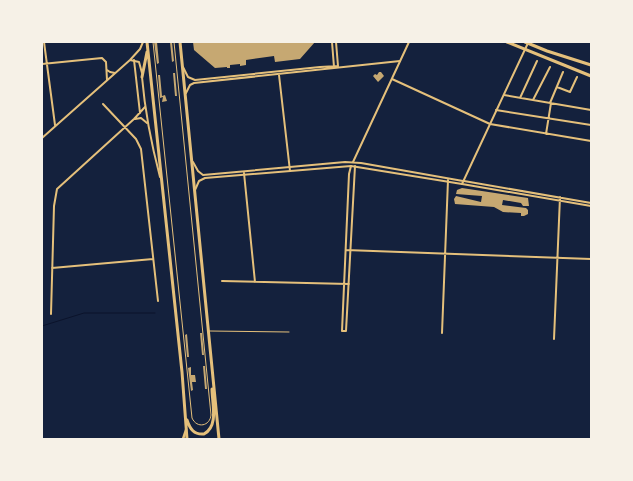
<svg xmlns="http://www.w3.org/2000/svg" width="633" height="481" font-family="Overpass,sans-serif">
	<rect width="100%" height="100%" fill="#14213d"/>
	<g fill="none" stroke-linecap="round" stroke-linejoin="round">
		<path stroke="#0b132b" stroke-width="1" d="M42,326l42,-13h71"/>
	</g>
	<path fill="#c6a872" d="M154,42h3l2,21 -2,1z
		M170,42h2l2,19 -2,1z
		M193,42h122l-15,17 -25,3 -1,-6 -28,4v5l-6,1v-2l-10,1v3h-3v-1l-12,1 -21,-18z
		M379,72h2l3,4 -6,6 -5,-6 2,-2 2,1z
		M173,73h2l2,23h-2z
		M158,75h2l2,21 3,-1 2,6 -5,1 1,-5 -3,1z
		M462,188l66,10 1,8h-6l-2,-3 -18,-3 -1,5 24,3 2,2v4l-4,2h-3v-3l-18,-1 -9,-5 -39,-3 -1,-5 2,-3 25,6 1,-6 -26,-2 1,-4z
		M200,333h2l2,22h-2z
		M187,334l2,23h-2l-2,-22z
		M203,366h2l2,23h-2z
		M191,367v8h4l1,7h-4l1,8 -2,1 -3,-23z"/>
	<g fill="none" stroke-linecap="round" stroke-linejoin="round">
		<path stroke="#e5c07b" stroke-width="1" d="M153,42l39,376c5,11 18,8 19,-3l-37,-373
			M209,331l80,1"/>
		<path stroke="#e5c07b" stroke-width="2" d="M44,42l11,83
			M332,42l2,25
			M336,42l2,24
			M134,60l6,53
			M42,64l60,-6 4,4 1,18
			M183,67l5,10 7,3 125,-13 18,-1
			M107,70l3,2 5,1
			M279,75l11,96
			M392,79l98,45 101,17
			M557,87l13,5 7,-15
			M186,93l4,-8 4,-2 206,-22
			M504,95l87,15
			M520,98l17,-37
			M533,100l17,-33
			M550,103l13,-31
			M103,104l33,35 5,10 17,152
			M496,110l95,15
			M135,119l6,-1 6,5
			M546,134l5,-31
			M351,166l-2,8 -7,157h4l9,-165
			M244,173l11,109
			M464,181l127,22
			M462,184l129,22
			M346,250l245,9
			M52,268l101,-9
			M222,281l127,3
			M51,314l3,-108 3,-17 77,-70 11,-12
			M442,333l6,-153
			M554,339l6,-142"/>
		<path stroke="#e5c07b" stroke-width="2" d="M130,60l9,2 3,11
			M142,77c3,35 9,66 18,100
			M42,138l88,-78 10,-11 3,-7
			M193,162l5,9 5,4 142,-13 16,1 102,18
			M353,162l56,-120
			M195,190l4,-9 6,-3 146,-12 111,18 66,-141"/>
		<path stroke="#e5c07b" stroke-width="2.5" d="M183,439l3,-9"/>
		<path stroke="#e5c07b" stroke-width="3" d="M507,42l84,34
			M525,42l22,9 44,14"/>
		<path stroke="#e5c07b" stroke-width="3" d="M147,42l35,330 5,67
			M180,42l39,397
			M142,77l5,-25
			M187,420c3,9 7,15 17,14 15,-8 8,-31 8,-45"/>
	</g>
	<rect width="633" height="481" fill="none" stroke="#f6f1e7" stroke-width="86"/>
</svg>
